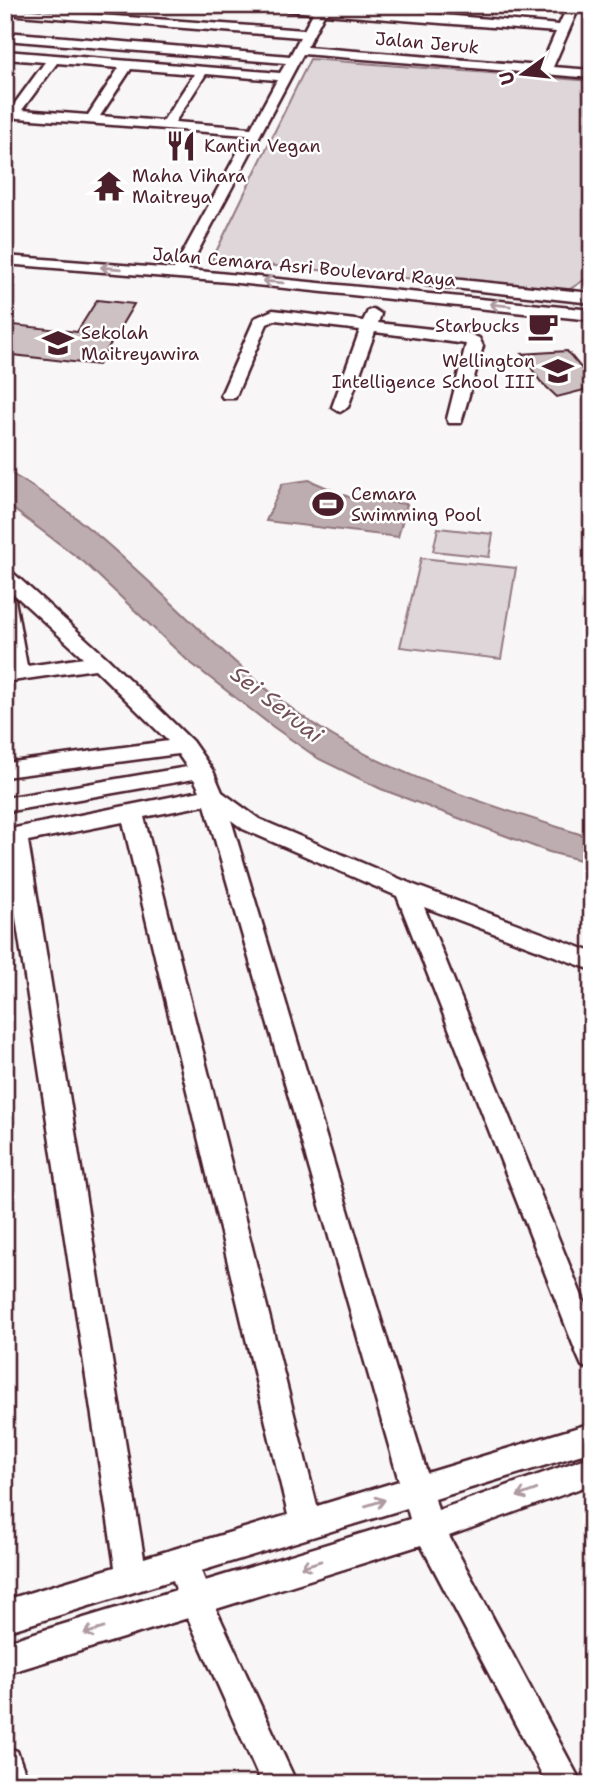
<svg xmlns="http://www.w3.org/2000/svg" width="597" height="1789" font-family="'Shantell Sans',sans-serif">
	<rect width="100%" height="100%" fill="#f8f6f7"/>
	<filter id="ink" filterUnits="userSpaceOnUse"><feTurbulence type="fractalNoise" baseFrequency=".0143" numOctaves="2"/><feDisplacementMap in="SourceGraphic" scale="14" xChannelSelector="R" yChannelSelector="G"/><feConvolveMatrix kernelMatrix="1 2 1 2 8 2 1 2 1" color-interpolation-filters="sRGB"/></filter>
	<g filter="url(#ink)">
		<path fill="#ded6d9" stroke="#947a82" stroke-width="2" d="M310,59l282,22v194l-22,14h-50l-308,-29z
			M438,528l55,6 -4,23 -56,-6z
			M421,558l95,10 -15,91 -101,-12z"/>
		<path fill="#bdadb0" stroke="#8f747b" stroke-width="2" d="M5,470c111,62 189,167 290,241 85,63 196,94 297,127v25l-43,-11 -168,-63 -62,-30 -47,-33 -85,-66 -102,-97 -80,-60z
			M309,480l42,18 56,6 -9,33 -132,-16 16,-37z"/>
		<path fill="#cdc1c4" stroke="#4a1f2b" stroke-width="2" d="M97,300l37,4 -36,61 -93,-11v-30l72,8z
			M567,351l25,30v7l-35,9 -17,-16 -18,-27z"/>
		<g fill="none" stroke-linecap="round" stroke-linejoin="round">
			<g stroke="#4a1f2b" stroke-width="5">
				<path id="minor" d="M251,5h78l230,20 9,-20h12l-27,62 39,3v8l-289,-24 -115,216 404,40v10l-364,-38 -223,-18v-8l169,13 73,-134 -242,-18v-8l5,1 35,-48 -40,-3v-8l275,22 6,-10 -281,-23v-8l285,24 10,-19 -294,-23 -1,-6 299,22 9,-17 -56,-5zM324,14l232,18 -15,34 -234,-19zM57,63l62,5 -31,47 -66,-5zM131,69l63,5 -31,47 -63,-5zM206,74l71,6 -26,48 -76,-6z
					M431,277l161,16v10l-166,-18 -3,-3 3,-3z
					M373,309l8,5 -3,9 89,10 12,5 4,8 -22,77h-12l-2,-4 19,-75 -91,-12 -27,75 -8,5 -8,-5 28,-77 -85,-10 -8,4 -32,74h-12l-2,-3 34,-77 18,-8 90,11 5,-10z
					M5,570l7,2 95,86 85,83 21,30 9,21 37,27 155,66 178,67v18l-168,-63 168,414v49l-10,-4 -4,-9 -181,-461 -154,-67 -12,-9 196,653 165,-50v28l-157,48 3,11 154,-54v28l-143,52 133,248h-35l-126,-239 -205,64 81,175h-35l-74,-166 -183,56v-32l171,-52 -3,-10 -168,52v-32l110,-33 -110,-721v-16l195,-39 -6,-12 -189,33v-14l182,-31 -9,-13 -173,23v-14l163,-22 -73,-72 -90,13v-12l3,-1 -3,-16v-59l10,6 12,66 57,-8 -79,-72zM205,805l194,676 -82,25 -173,-689zM123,822l165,693 -144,43 -116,-717zM407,1508l3,11 -205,62 -4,-10z
					M5,1746l12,5 12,33h-24z"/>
			</g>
			<use href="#minor" fill="#fff" fill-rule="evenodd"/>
		</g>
		<defs><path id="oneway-shaft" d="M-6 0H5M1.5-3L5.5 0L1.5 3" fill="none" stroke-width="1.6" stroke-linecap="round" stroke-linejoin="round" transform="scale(1.75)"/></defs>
		<g stroke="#ae9aa0">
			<use href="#oneway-shaft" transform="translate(111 268) rotate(-175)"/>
			<use href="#oneway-shaft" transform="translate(273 282) rotate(-175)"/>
			<use href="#oneway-shaft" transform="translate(500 305) rotate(-174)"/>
			<use href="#oneway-shaft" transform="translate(527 1493) rotate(160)"/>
			<use href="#oneway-shaft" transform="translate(375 1503) rotate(-17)"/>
			<use href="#oneway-shaft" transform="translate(311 1564) rotate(163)"/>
			<use href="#oneway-shaft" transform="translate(94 1631) rotate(163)"/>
		</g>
	</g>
	<defs>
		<g id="restaurant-bare" transform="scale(2.415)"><path d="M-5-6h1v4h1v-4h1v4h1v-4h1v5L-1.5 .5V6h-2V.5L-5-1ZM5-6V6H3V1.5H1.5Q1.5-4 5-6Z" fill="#4a1f2b" stroke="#fff" stroke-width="2.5" paint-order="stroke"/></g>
		<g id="temple-bare" transform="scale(2.415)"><path d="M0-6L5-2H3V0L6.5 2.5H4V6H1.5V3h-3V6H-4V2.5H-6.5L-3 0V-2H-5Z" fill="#4a1f2b" stroke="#fff" stroke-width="2.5" paint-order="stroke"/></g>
		<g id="cafe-bare" transform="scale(2.415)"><path d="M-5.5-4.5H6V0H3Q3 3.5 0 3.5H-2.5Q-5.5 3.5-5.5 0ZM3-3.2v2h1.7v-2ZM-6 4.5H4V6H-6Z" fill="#4a1f2b" stroke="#fff" stroke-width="2.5" paint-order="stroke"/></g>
		<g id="school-bare" transform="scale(2.415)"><path d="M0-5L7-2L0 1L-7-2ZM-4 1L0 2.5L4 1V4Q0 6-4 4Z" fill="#4a1f2b" stroke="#fff" stroke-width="2.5" paint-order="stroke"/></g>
		<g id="stadium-bare" transform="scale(2.415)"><path d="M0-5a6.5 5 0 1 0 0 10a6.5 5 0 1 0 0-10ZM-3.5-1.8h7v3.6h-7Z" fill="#4a1f2b" stroke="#fff" stroke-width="2.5" paint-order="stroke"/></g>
	</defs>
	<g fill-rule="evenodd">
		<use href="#restaurant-bare" x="181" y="146"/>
		<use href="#temple-bare" x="109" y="186"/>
		<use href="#cafe-bare" x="543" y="326"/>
		<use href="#school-bare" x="58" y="343"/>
		<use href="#school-bare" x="558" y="371"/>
		<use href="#stadium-bare" x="328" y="504"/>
	</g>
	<g text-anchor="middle" stroke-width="5" stroke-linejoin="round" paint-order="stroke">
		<g font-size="18" fill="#4a1f2b" stroke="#fff">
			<text transform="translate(427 43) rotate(5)" y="6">Jalan Jeruk</text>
			<text transform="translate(304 267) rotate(5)" y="6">Jalan Cemara Asri Boulevard Raya</text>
		</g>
		<g font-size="18" fill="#4a1f2b" stroke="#fff" text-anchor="start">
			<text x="204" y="152">Kantin Vegan</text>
			<text x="132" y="182">Maha Vihara<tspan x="132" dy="21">Maitreya</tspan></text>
			<text x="520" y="332" text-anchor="end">Starbucks</text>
			<text x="81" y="339">Sekolah<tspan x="81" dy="21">Maitreyawira</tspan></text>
			<text x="535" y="367" text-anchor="end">Wellington<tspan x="535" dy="21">Intelligence School III</tspan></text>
			<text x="351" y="500">Cemara<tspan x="351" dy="21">Swimming Pool</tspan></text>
		</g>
		<g font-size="23" font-style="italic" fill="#72515a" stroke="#fff">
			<text transform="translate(277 704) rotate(38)" y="8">Sei Seruai</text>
		</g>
	</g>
	<rect width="597" height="1789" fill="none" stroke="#fff" stroke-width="28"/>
	<rect x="14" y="14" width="569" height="1761" fill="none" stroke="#4a1f2b" stroke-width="2.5" filter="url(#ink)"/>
	<g transform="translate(523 74) rotate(255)" stroke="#ffffff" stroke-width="5" paint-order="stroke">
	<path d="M0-5L12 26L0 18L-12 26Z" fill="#4a1f2b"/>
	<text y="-10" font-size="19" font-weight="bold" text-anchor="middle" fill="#4a1f2b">U</text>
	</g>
</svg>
